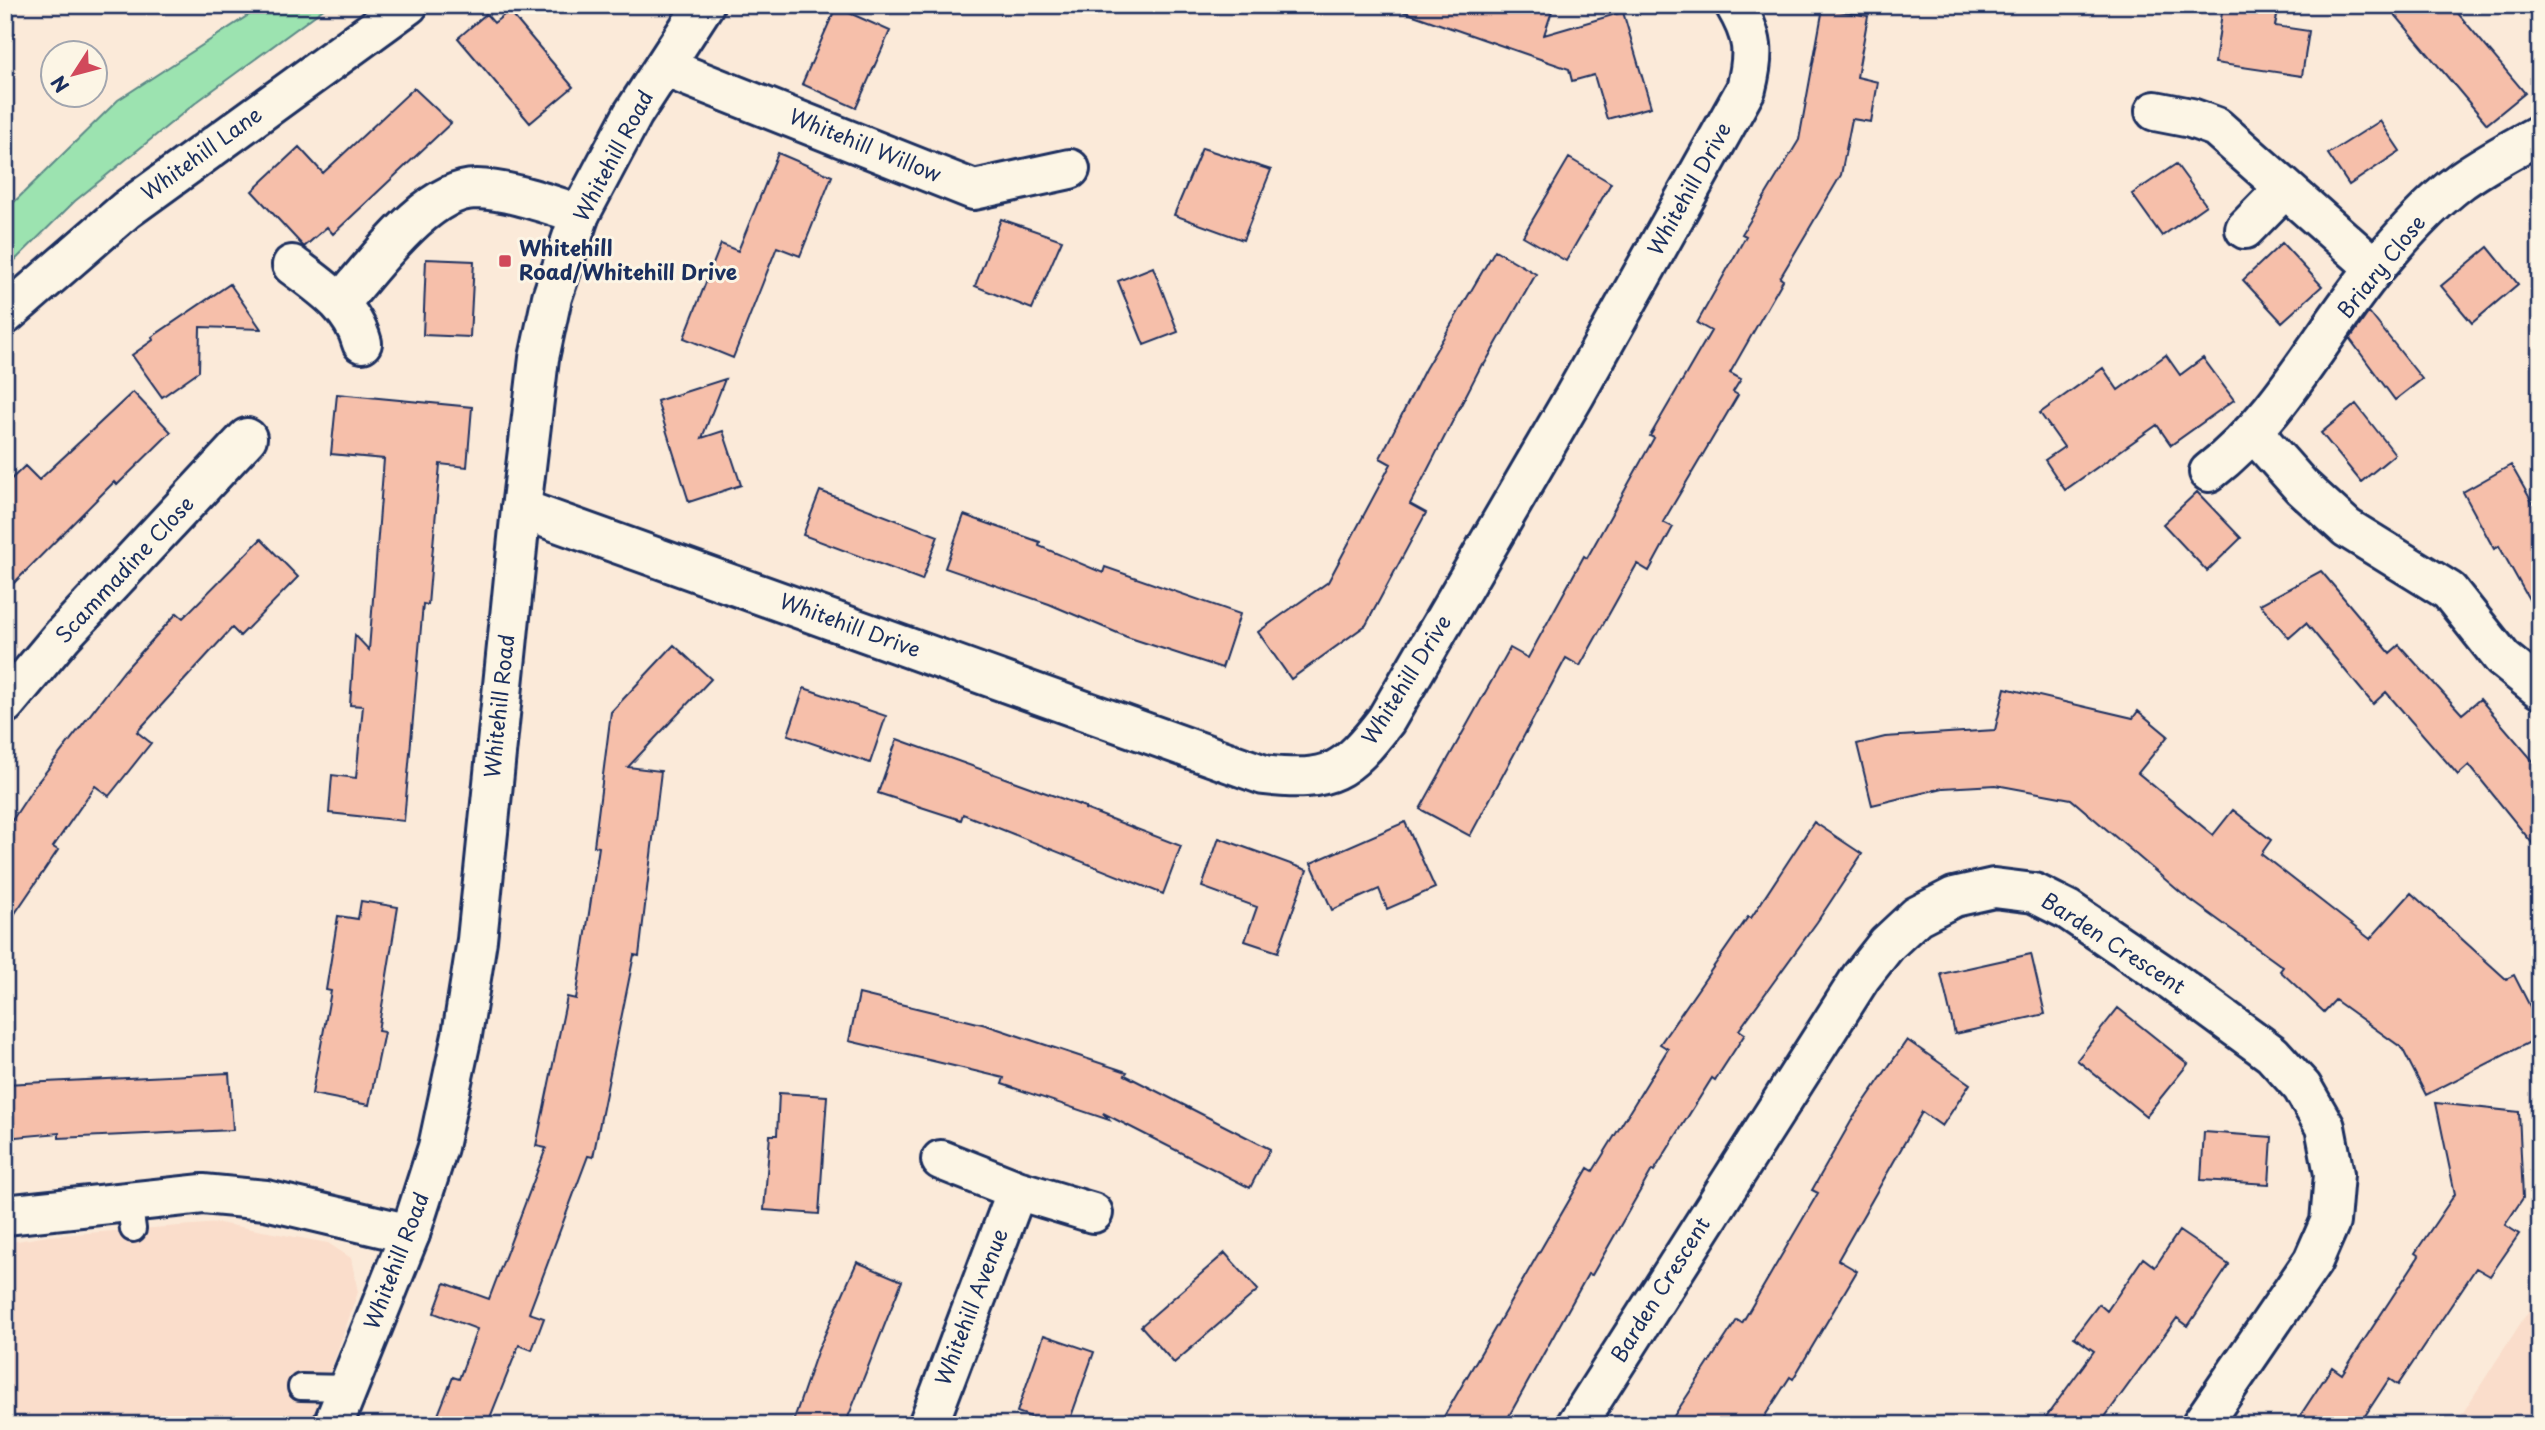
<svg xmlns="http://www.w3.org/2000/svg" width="2545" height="1430" font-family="'Playpen Sans',sans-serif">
	<rect width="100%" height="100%" fill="#fbead9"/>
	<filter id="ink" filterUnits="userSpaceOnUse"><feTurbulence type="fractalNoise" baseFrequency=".0143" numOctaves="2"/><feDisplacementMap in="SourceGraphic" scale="14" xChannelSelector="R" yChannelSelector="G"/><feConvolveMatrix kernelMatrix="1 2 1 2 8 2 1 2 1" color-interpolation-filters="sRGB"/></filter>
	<g filter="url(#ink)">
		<path fill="#faddcb" d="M219,1223l109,20 23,15 7,34 -46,133h-307v-182l43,-7z
			M2540,1293v132h-85z"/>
		<path fill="#9ce3b0" stroke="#5c8987" stroke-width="2" d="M264,5h65l-131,96 -123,100 -70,69v-59l113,-111z"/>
		<path fill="#f6bfaa" stroke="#1b2f5e" stroke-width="2" d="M1403,5h151l-10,30 79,-23 28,95 -44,12 -13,-44 -22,6 -3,-12 -167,-58z
			M2223,5h56l-4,21 34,5 -7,45 -87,-13z
			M2387,5h64l74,88 -38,31z
			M836,7l54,24 -34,77 -54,-24z
			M1823,8l45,8 -11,61 21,5 -7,40 -19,-3 -11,56 -61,103 3,2 -53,93 11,6 -8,13 5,3 -75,127 10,5 -24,44 -12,-7 -57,102 -14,-8 -96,178 -50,-27 90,-161 18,10 56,-102 3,2 67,-120 -4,-2 61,-105 -14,-8 49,-87 -4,-2 57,-94z
			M509,11l64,76 -43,36 -72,-85 28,-24 8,9z
			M414,88l37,35 -118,111 -6,-7 -23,20 -52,-56 47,-44 24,26z
			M2380,121l20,30 -51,34 -21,-31z
			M1202,148l69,22 -28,70 -69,-25z
			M778,153l54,23 -32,80 -23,-9 -44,111 -49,-20 37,-94 17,7z
			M1569,158l42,25 -45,78 -43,-25z
			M2176,164l30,41 -44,31 -30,-42z
			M1001,219l61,21 -30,69 -57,-23z
			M2282,243l40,43 -40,36 -39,-42z
			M2488,247l30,37 -46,39 -31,-37z
			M1495,250l41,24 -52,91 -2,-1 -72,140 16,9 -60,112 -75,54 -33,-47 70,-50 63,-118 -11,-6 45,-89z
			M426,259l48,2 -4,76 -47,-2z
			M1153,267l25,65 -34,13 -26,-64z
			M230,284l31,45 -61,-2 -1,44 -37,26 -30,-42 21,-15 -1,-3z
			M2369,312l53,67 -27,21 -45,-61z
			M2166,355l14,20 23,-17 31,42 -63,45 -14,-20 -92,65 -20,-30 19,-13 -24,-34 63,-45 15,22z
			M725,379l-23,59 21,-7 18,54 -52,17 -32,-101z
			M133,392l38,40 -54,53 -3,-3 -109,110v-107l20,-19 14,14z
			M337,394l135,13 -5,60 -27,-3 -12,141 -5,-1 -19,217 -75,-8 3,-38 24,3 7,-72 -13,-1 5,-70 14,15 15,-191 -53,-5z
			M2356,404l39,50 -34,28 -40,-49z
			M2511,465l29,51v103l-41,-73 -5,3 -31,-57z
			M820,491l118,45 -16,44 -119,-45z
			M2197,492l44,46 -34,33 -44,-47z
			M964,515l76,27 -1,4 64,27 2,-6 135,47 -18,54 -95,-31 -78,-33 -104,-36z
			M261,539l37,38 -58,59 -8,-8 -95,104 14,11 -42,53 -14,-10 -42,61 5,3 -53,78v-97l29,-44 90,-116 53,-58 6,5z
			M2321,571l69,82 9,-8 63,69 18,-15 60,70v84l-71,-88 -11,10 -72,-83 -13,12 -67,-81 -17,15 -29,-34z
			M674,645l37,34 -83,88 33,4 -22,185 -5,-1 -41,202 -5,-1 -59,157 15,5 -12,32 -13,-5 -32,80h-53l19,-48 6,2 18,-50 -43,-16 11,-30 44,16 57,-151 -10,-2 31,-149 9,2 23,-152 -5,-1 17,-134z
			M804,688l82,28 -16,47 -82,-28z
			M2005,688l128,30 5,-7 30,25 -30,37 75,62 20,-25 38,30 -10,14 109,85 41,-46 95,86 8,-4 26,51v11l-114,58 -24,-47 -67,-48 -11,12 -44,-41 3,-4 -102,-74 -110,-94 -75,-14 -53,3 -71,17 -15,-61 28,-7 110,-7z
			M897,739l188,68v2l96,37 -18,48 -200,-80 -2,6 -83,-27z
			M1405,822l30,66 -48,21 -8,-20 -47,21 -21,-47z
			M1814,822l48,32 -45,68 -78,108 6,4 -30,46 -3,-2 -58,93 -2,-1 -60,105 -4,-1 -84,151h-65l149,-257 5,3 75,-122 -8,-5 88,-127 3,1z
			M1219,838l88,32 -29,82 -33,-11 12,-34 -55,-20z
			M361,901l37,6 -20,124 6,1 -15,73 -57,-11 19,-103 -5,-1 12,-74 20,3z
			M2031,954l14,60 -90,20 -14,-60z
			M859,994l127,31 141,47 -2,3 145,74 -20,39 -147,-75 6,7 -107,-36 2,-6 -155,-37z
			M2118,1008l70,56 -42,52 -69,-56z
			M1907,1040l63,44 -28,42 -20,-14 -84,148 19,11 -64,108 -3,-2 -31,48h-91l69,-105 5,3 76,-130 -6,-3 41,-72z
			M229,1073l4,57 -174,8v-5l-54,5v-54z
			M779,1093l48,3 -8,118 -55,-4 6,-75h7z
			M2436,1103l83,9 4,86 -18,27 14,9 -29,42 -14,-8 -78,117 -9,-6 -30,46h-65l38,-58 10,7 77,-118 -4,-3 40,-59z
			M2204,1132l68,5 -3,47 -68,-4z
			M2179,1231l50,34 -41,61 -11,-8 -78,107h-59l54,-74 -20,-14 25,-33 8,7 36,-53 12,9z
			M1225,1253l33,37 -84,73 -33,-37z
			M857,1262l45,19 -57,144h-53l25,-73z
			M1044,1335l50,17 -26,73h-15l-36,-13z"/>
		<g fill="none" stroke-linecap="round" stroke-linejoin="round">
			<g stroke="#1b2f5e" stroke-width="30">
				<path id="lane" d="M129,1200l4,29
					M301,1387l47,1"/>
			</g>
			<g stroke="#1b2f5e" stroke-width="44">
				<path id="street" d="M664,67l310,123 96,-21
					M2155,111l36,7 25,9 159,141
					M2245,229l39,-40
					M292,265c29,22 60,41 70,78
					M340,303c32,-35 86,-114 136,-114 35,1 71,15 104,25
					M2254,433l47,53 46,42 102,63 54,68 37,30
					M2209,472c73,-56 110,-136 167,-205 26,-31 54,-63 86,-87 24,-17 52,-32 78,-46
					M521,509l743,266c67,8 82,-3 122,-55l189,-325 171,-306c9,-36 8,-52 -11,-84
					M5,704l57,-68 185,-198
					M941,1160l76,30 76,23
					M5,1215l198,-21 63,6 144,34
					M928,1425l89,-235
					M1576,1425l285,-448 26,-33 30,-28 37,-19 40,-9 40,5 34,17 103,70 101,74 30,33 23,40 9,47 -4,48 -17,39 -112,164"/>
			</g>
			<g stroke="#1b2f5e" stroke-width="44">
				<path id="secondary" d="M5,315l121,-105 282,-205
					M333,1425l77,-191 28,-87 24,-112 15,-95 44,-431 18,-151 13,-61 28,-83 53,-100 71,-109"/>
			</g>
			<use href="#lane" stroke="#fcf5e5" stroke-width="24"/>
			<use href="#street" stroke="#fcf5e5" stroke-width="38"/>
			<use href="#secondary" stroke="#fcf5e5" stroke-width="38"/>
		</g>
	</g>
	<rect fill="#d1495b" stroke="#fcf5e5" stroke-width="2.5" x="498" y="254" width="14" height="14" rx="3.5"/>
	<g text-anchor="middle" stroke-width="6" stroke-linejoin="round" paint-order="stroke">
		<g font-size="21" fill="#1b2f5e" stroke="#fcf5e5">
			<text transform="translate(865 146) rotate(22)" y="7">Whitehill Willow</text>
			<text transform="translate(202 154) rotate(-36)" y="7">Whitehill Lane</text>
			<text transform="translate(614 156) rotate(-62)" y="7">Whitehill Road</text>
			<text transform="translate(1690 189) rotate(-61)" y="7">Whitehill Drive</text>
			<text transform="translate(2382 267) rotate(-51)" y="7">Briary Close</text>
			<text transform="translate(125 570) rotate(-47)" y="7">Scammadine Close</text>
			<text transform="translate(850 626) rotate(20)" y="7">Whitehill Drive</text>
			<text transform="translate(1407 680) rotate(-58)" y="7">Whitehill Drive</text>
			<text transform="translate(500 706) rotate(-84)" y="7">Whitehill Road</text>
			<text transform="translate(2113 944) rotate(33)" y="7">Barden Crescent</text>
			<text transform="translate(397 1261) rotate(-69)" y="7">Whitehill Road</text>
			<text transform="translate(1661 1290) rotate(-58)" y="7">Barden Crescent</text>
			<text transform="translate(972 1307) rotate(-69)" y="7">Whitehill Avenue</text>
		</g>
		<g font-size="21" font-weight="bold" fill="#1b2f5e" stroke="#fcf5e5" text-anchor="start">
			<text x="519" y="256">Whitehill<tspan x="519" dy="24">Road/Whitehill Drive</tspan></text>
		</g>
	</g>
	<rect width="2545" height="1430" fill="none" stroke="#fcf5e5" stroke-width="28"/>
	<rect x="14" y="14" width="2517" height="1402" fill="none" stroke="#1b2f5e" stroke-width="2.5" filter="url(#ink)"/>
	<g transform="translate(74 74) rotate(234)"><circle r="33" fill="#fcf5e5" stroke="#a2a6af" stroke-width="2"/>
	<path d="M0-5L12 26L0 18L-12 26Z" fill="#d1495b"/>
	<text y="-10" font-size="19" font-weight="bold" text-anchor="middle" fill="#1b2f5e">N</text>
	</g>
</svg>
